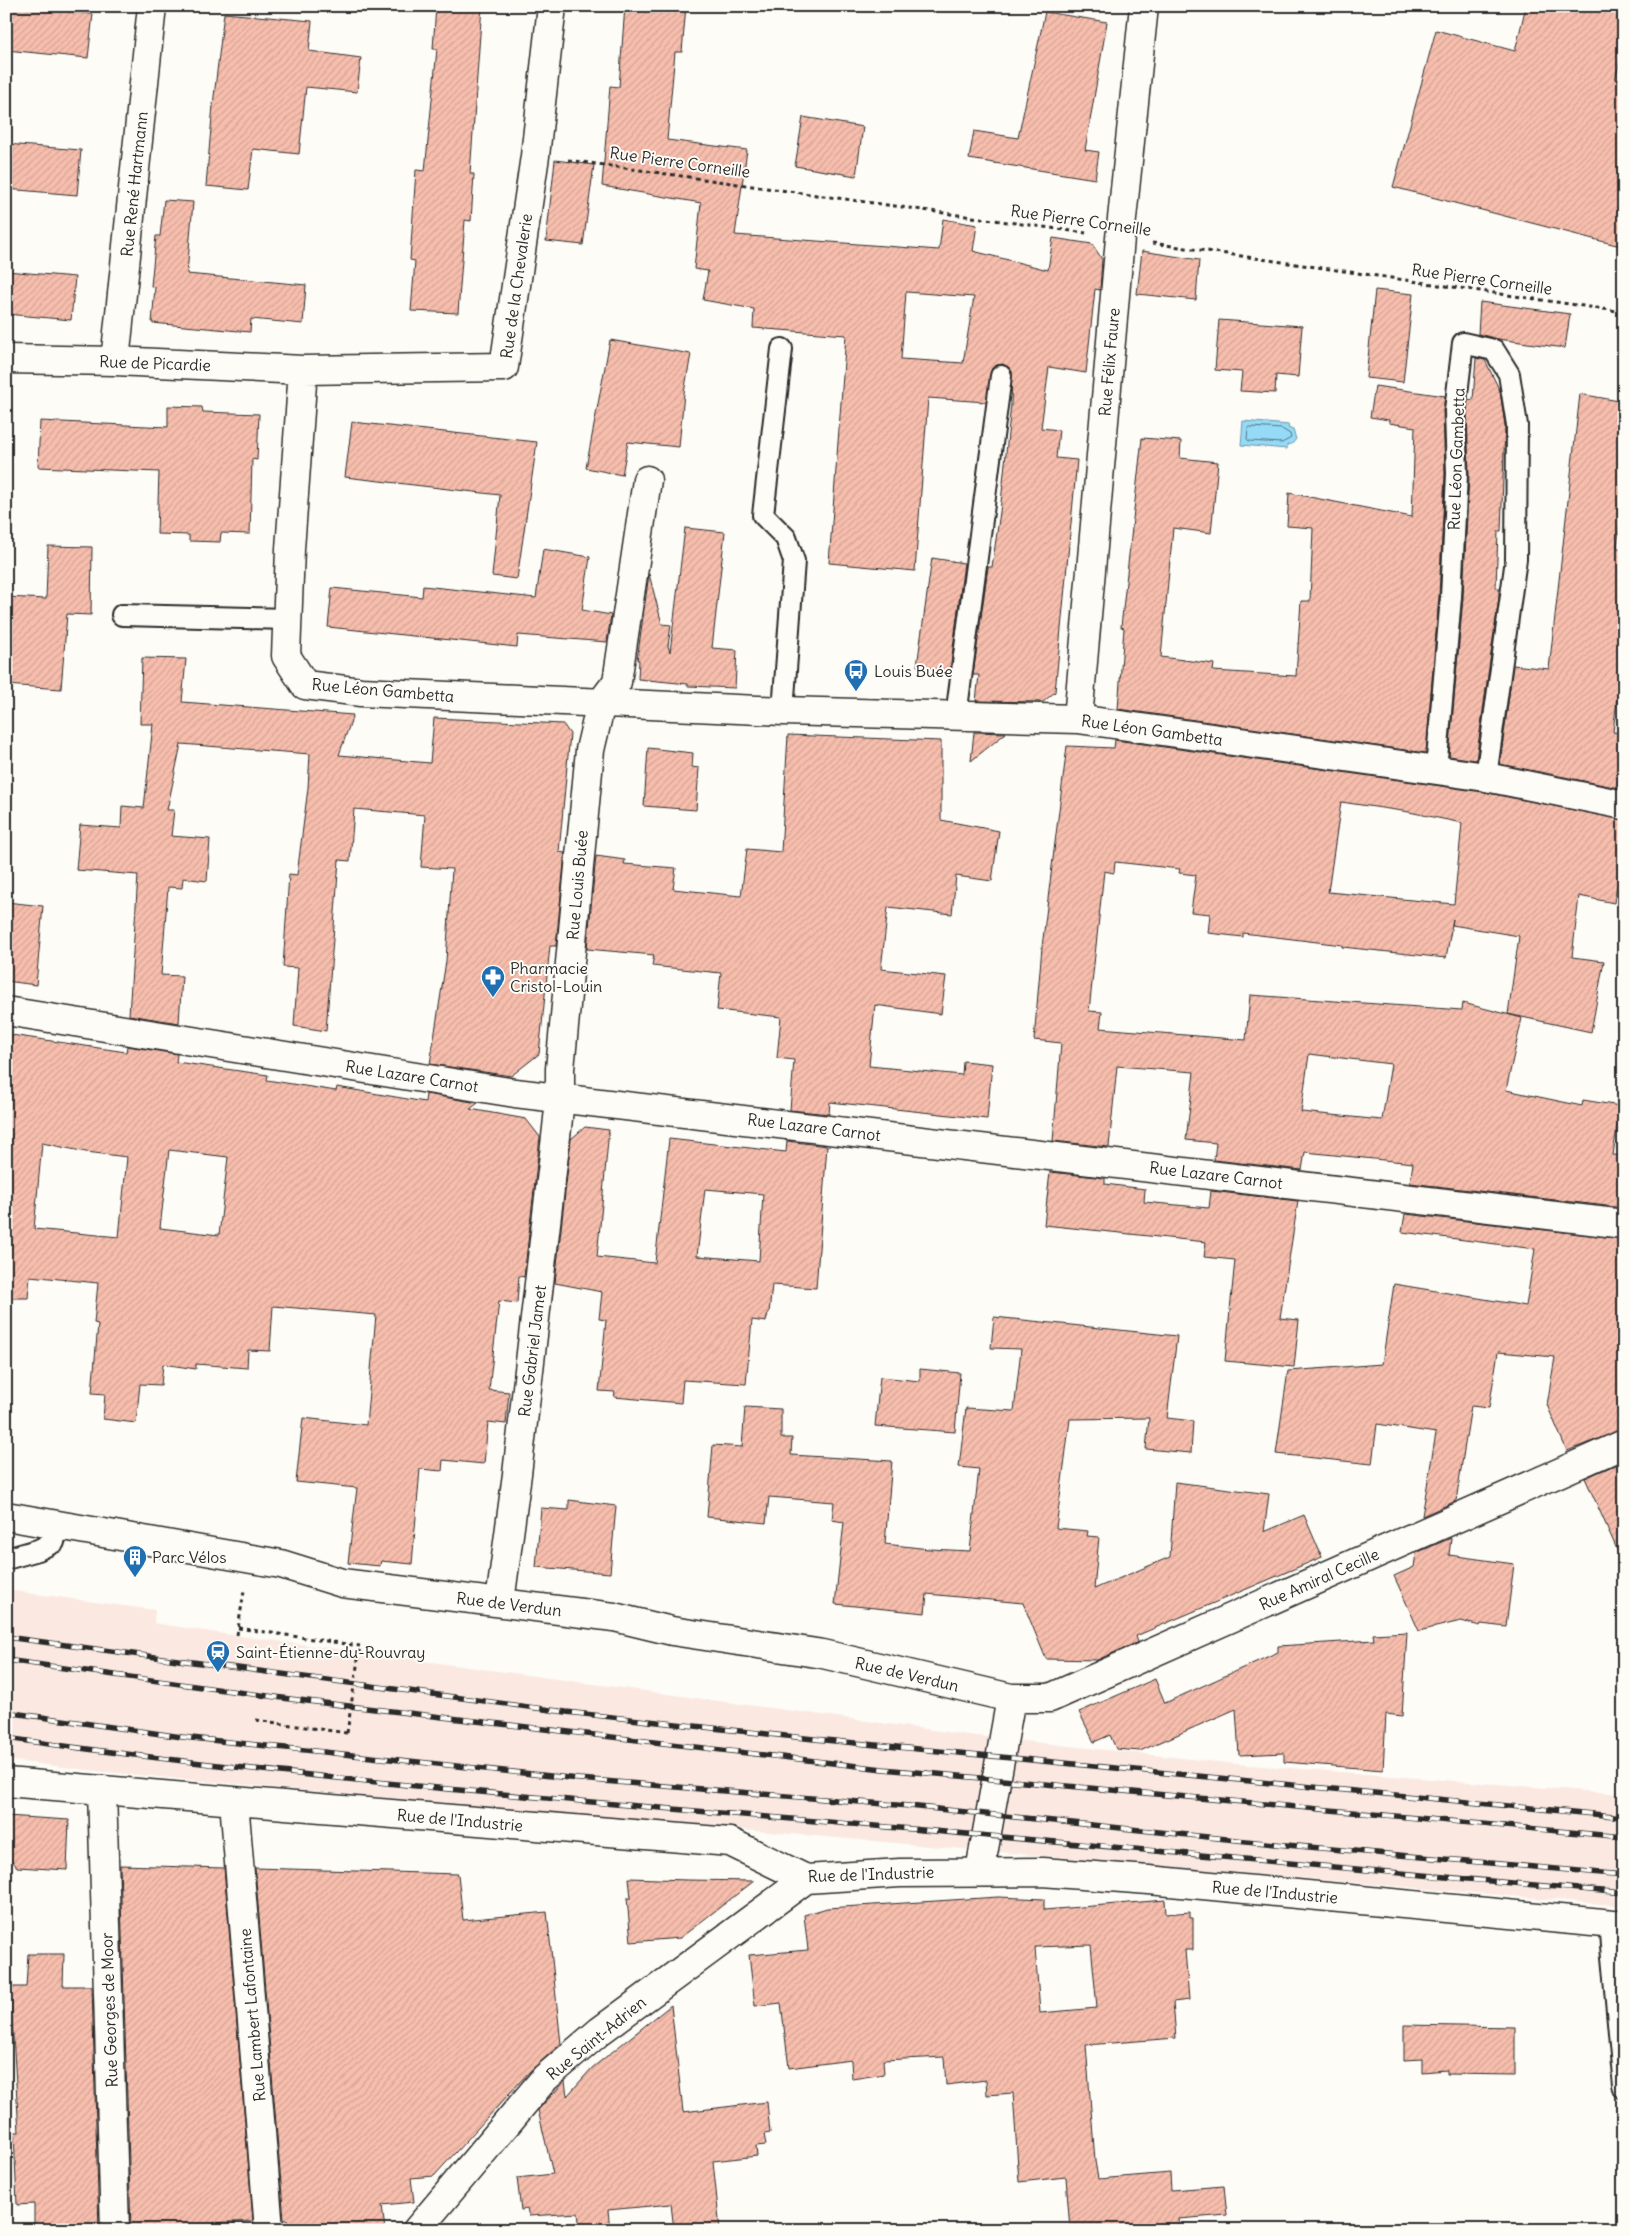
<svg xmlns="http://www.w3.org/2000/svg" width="1630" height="2236" font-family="Delius,sans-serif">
	<defs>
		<pattern id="building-hatch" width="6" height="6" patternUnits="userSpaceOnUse" patternTransform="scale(1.25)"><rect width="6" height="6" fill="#f7bead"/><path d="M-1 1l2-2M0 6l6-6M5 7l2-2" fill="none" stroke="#d4a395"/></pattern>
	</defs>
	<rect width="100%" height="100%" fill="#fdfcf7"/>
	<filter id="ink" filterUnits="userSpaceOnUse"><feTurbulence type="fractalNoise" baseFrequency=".02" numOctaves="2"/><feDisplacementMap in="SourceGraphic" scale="10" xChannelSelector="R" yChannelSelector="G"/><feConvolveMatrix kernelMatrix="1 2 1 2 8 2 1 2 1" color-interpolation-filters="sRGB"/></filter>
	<g filter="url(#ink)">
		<path fill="#fbe9e1" d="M6,1590l149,20 -1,13 64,10 751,102 268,29 387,30v112l-1053,-91 -467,-43 -98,-12z"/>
		<path fill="#95dbf7" stroke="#6b95a5" d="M1243,421l46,4 -1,3 5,2 3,9 -4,5 -5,1v4l-46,-4z"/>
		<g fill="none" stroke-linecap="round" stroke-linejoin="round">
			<path stroke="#55717d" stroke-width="1" d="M1250,427l32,2 8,5 1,4 -9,5 -33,-2 -2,-2 1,-11z"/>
		</g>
		<path fill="url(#building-hatch)" stroke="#2b2b2b" fill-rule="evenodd" d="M6,6l87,8 -5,44 -82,-8z
			M436,6h46l-12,168h4l-3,47 -6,-1 -7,93 -47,-2 4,-50 -5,-1 6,-90 9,1 12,-122h-4z
			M625,6h61l-4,46h-7l-8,88 80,10 -12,85 204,15 4,-31 34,6 -4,26 75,19 5,-32 39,6 10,15 -2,31 -5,-1 -9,84 -37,-6 -8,61 18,2 -3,28 21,2 -22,232 -12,10 -67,-1 3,-26h-6l15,-108h4l8,-55 11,-108 1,-33 -9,-7 -6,1 -5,3 -6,34 -58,-4 -13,173 -86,-8 17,-228 -93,-7 1,-19 -51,-9 5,-29 -14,-2 7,-66 -99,-17 8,-100 9,1zM906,292l68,5 -11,66 -62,-4z
			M1526,6h98v42l-9,31 9,2v166l-231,-60 43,-157 79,21z
			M1045,12l62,10 -22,128 14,2 -4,27 -126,-20 5,-28 44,7z
			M224,13l88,8 -3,30 52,7 -4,34 -51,-5 -7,67 -46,-5 -5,41 -42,-4 7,-81z
			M803,117l60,10 -7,49 -61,-10z
			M6,144l75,6 -4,45 -71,-6z
			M555,160l39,5 -11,80 -37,-4z
			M164,200l29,2 -6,72 119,11 -3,39 -52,-5 -1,13 -98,-9 3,-36 -4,-1 5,-50h4z
			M1142,251l57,9 -3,40 -59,-6z
			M6,271l69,6 -4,43 -65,-6z
			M1375,290l38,4 -10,88 -37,-4z
			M1480,302l90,12 -5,34 -67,-9 -20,-5z
			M1219,320l83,6 -4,51 -22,-2 -1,18 -35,-2 2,-19 -27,-2z
			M610,340l81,14 -7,39 -5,54 -51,-5 -6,33 -36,-7z
			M1476,358l9,2 15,31 5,35 -4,105h-3l-2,56 3,1v9l-23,163 -27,-4 14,-158 6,-123 -2,-63 1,-13 5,1z
			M1375,386l70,10 -2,15 2,63 -6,122 -13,157 -308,-44 6,-81 -3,-1 21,-189 39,3 -1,17 38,4 -7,71 -38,-5 -12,129 53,7 -1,7 83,5 5,-75h9l3,-73 -26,-2 2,-33 123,24 3,-90 -26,-4v-3l-19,-3z
			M1580,394l39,7 -3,17 8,1v47l-4,28h3l-6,54h7v96l-11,88 11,1v56l-124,-25 13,-99 36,4z
			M168,406l34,1 1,5 56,2 -2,46 -5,-1 -2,75 -29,-1 -1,9 -31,-1v-6l-32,-1 2,-62 -121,-5 2,-46 128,6z
			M352,422l185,20 -20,137 -25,-3 8,-81 -155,-18z
			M685,528l40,4 -13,116 25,2 -2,38 -47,-2v-2l-50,-5 1,-19h-2l12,-86 13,50 9,1 -3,21 2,6z
			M48,546l44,1 -1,68 -24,-1 -6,75 -55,-4v-88l40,2z
			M543,549l47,8 -8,53 29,5 -4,27 -89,-7 -1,12 -189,-20 4,-39 90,9 1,-11 113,12z
			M932,558l32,5 -14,108 -33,-5z
			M142,658l44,1 -4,43 171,13 -14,40 91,8 4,-45 129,6 7,10 -11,118 6,1 -9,93h-6l-11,108 -28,22 -81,-12 16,-103 6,-92 -31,-2 4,-52 -71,-6 -4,52 -11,-1 -13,171 -32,-5 4,-58 -15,-1 6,-93 8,1 11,-87 2,-34 -129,-10 -14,66h7l-3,26 39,3 -3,42 -24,-3 -1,10 -14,-1 -7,88 21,1 -3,47 -50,-8 9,-140 -62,-5 4,-45 41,3 1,-22 22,2 9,-84h-13z
			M974,732l32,1 -35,28z
			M788,735l153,6v79l58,11 -7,50 -36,-5 -4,38 -64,-7 -7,62 65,7 -5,38 -66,-9 -6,61 93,9 1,-14 29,3 -5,55 -157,-17 -1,12 -39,-4 4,-50 -17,-2 4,-41 -64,-7 4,-37 -69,-7 2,-11 -67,-6 9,-93 29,4 -1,4 52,4 -3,21 68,7 6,-47 34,3z
			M1115,740l368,52 141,28v27l-10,56 -35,-7 -7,61 32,4 -13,71 -83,-18 11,-78 -67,-11 1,-6 -7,39 -104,-11v-2l-99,-12v4l-35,-4 2,-19 -19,-2 5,-37 -17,-2 1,-4 -65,-7 -1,11 -10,-2 -15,140 13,1 -2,16 146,12 4,-45 212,15 1,-7 59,15 -16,72 76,16 1,-6 37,6 -7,49 11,1v52l-214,-25 3,-20 -108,-11 -3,18 -88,-10 2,-17 -30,-3 8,-68 -77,-6 -8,81 -56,-6 8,-98 -27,-3 8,-93 25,-201 47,2zM1341,802l68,10 53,11 -8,81 -126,-12zM1309,1054l82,10 -9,56 -81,-8z
			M648,748l45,5 -1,14 7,1 -3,42 -52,-4z
			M6,902l37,4 -7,79 -30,-4z
			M11,1035l115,17 1,-6 50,8 -1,8 92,13 -1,5 69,11 1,-4 88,15 1,-8 52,9 -8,6 56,10 14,18 -16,140 -5,-1 -2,27 -18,-2 -10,89 20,2 -3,32 -18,-2 -4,42 -41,-4 -1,11 -22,-2 -8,95 -31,-3 -1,5 -32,-3 9,-75 -61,-6 7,-64 63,7 10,-110 -103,-9 -3,45 -22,-1 -1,18 -51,-4v5l-33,-5 -2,21 -21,-1 -4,39 -33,-4 2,-25 -13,-1 6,-69 -4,-1 4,-40 -68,-7 -2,22h-22v-209zM42,1143l44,9 41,5 -8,80 -85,-8zM169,1150l59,7 -9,78 -59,-7z
			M585,1127l24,3 -12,127 58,6 14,-124 117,13 1,-11 40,5 -11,142 -44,-3 -3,28h-1l-2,9 -14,-2 -6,64 -63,-4 -2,23 -67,-6 1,-5 -16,-1 7,-71 -7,-1 3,-27 -47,-9 16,-144zM705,1189l58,5 -4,67 -62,-5z
			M1050,1172l55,6v6l40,5 -1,13 65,6 2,-17 87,10 -18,117 19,2 -5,47 -69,-6 10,-101 -31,-3 2,-15 -162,-17z
			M1405,1214l219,25v190l-57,22 -20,-46 8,-48 -57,-5 -9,56 -18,-2 -15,95 -34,15 14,-83 -59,-9 -5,40 -96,-10 12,-83 94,-7 12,-80 132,22 9,-57 -133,-17z
			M994,1317l183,19 -10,82 26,3 -2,32 -45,-4 3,-31 -79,1 -14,109 32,3 -1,5 12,1 -5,52 76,-32 5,-75 94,12 -5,38 40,-17 18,42 -186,79 2,6 -41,18 -51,-1 -23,-56 -96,-9 -2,19 -90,-9 9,-82 -12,-2 2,-18 -65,-5 -3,26 -59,-6 6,-72 29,2 3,-40 36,2v29h11l-1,17 101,6 -7,83 44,5 41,2 9,-82 -20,-2 7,-59 48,3 7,-62 -30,-1z
			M920,1369l40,4 -5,59 -80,-6 5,-49 40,4z
			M1624,1461v104l-39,-87z
			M569,1500l47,6 -6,67 -74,-6 5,-59 28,2z
			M1451,1538l-2,17 65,9 -8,63 -25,-3 -1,2 -19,-5 -42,10 -25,-55 20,-9 2,-14z
			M1407,1632l-5,84 -16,-2 -3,56 -99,-8v-9l-45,2 -3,-46 -96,42 -24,-2 -6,-14 -16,7 -15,-30 76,-33 10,24 113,-51v-6l96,-6 -1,-6z
			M6,1816l63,4 -2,50 -50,-3 -11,-14z
			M120,1865l104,3 29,353 -40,2v7h-82z
			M255,1868l203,6 5,46 84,-8 14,132 -31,27 -96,105 -23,2 3,24 -32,3 3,25h-97l-1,-10h-3z
			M629,1878l58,2 67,1 -74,57 -49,4 -4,-44h4z
			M998,1897l46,2v11l121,-10 1,14 24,-2v6h3v32h-8l4,50 -16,2 3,36 -90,7 9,116 3,18 72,-6 1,17 53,-4 3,29 -48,4 1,11h-110l-4,-53 -47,5 -6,-89 -26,2 -1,-15 -40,5 -2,-28 -61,3 1,14 -32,5 -1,-19 -62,8 -8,-65 -26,3 -6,-51 59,-5 -4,-35 23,-7zM1091,1945l6,63 -57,5 -5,-66z
			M28,1954h36l-1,32h29l7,244h-65v-26l-17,1 -3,-73h5l-9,-145h16z
			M671,2005l12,107 84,-10 3,31 -6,1 2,11 -10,1 1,10 -44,5 7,69h-46l-3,-26 -63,6 2,20h-30l-2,-17 -49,3 -2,-7 -6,1 -4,-32 36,-4 -15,-64 27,-29 2,15 25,-28z
			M1404,2025l111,2v48l-68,-1v-4l-25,2v-13l-18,1z"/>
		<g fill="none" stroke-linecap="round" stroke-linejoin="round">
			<g stroke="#2b2b2b" stroke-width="24">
				<path id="service" d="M782,349l-19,166 23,23 8,23 -11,150
					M122,615l166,4
					M956,716l45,-340
					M1436,770l15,-173 6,-123 -2,-63 8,-68 31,7 15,24 8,51 -1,134 -30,218
					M6,1559l32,-9 16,-8 4,-17
					M1609,1924l15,163"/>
			</g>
			<g stroke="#2b2b2b" stroke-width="31">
				<path id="minor" d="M6,359l109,2 188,9 201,-3 31,-211 17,-150
					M115,361l37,-355
					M303,370l-13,179 -4,107 19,29 56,7 422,19 295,8 408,58 138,28
					M1078,719l42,-481 24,-232
					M6,1516l275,48 61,19 272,34 58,14 151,23 188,44h39l574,-254
					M500,1602l17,-128 40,-346 3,-29v-30l30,-319 11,-47 16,-21 30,-202
					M6,1782l724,60 76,37 94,-6 142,-1 107,8 475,45
					M102,1790l13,440
					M234,1801l35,429
					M980,1871l31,-173
					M417,2230l128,-152 55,-47 206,-152"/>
			</g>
			<g stroke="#2b2b2b" stroke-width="31">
				<path id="tertiary" d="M6,1011l509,82 1109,131"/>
			</g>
			<path stroke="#2b2b2b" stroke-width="3" stroke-dasharray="4 4" stroke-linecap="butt" d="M568,160l518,73
				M1152,243l472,69
				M238,1628l122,18
				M237,1635l7,-44
				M256,1720l91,13"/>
			<use href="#service" stroke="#fdfcf7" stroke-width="20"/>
			<use href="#minor" stroke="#fdfcf7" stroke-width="28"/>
			<use href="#tertiary" stroke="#fdfcf7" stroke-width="28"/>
			<g stroke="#2b2b2b" stroke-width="5.5">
				<path id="rail" d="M6,1637l560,75 248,27 810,78
					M6,1660l284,39 593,70 741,68
					M6,1712l176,25 397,42 330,27 366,38 349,31
					M6,1738c297,42 595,65 894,90 241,21 482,44 724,65"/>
			</g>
			<use href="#rail" stroke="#fdfcf7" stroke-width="4" stroke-dasharray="11" stroke-linecap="butt"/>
			<path stroke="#2b2b2b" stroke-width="3" stroke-dasharray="4 4" stroke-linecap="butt" d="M347,1733l13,-87"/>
		</g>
	</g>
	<defs>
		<g id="bus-pin" transform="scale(1.25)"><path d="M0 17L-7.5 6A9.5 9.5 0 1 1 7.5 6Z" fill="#1f6fb2" stroke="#fdfcf7"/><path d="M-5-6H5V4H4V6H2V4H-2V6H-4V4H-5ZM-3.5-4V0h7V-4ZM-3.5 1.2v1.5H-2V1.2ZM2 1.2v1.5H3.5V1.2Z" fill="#fff"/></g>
		<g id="pharmacy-pin" transform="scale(1.25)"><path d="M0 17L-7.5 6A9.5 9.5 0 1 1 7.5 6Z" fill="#1f6fb2" stroke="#fdfcf7"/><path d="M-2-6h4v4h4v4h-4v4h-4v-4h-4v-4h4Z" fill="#fff"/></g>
		<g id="building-pin" transform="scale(1.25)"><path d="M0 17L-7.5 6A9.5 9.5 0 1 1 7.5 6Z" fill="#1f6fb2" stroke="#fdfcf7"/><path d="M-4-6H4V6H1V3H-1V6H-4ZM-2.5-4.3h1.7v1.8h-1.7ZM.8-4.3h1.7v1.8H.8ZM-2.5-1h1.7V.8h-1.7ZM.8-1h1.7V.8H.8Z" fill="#fff"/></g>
		<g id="station-pin" transform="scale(1.25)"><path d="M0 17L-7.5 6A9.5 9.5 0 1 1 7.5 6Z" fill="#1f6fb2" stroke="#fdfcf7"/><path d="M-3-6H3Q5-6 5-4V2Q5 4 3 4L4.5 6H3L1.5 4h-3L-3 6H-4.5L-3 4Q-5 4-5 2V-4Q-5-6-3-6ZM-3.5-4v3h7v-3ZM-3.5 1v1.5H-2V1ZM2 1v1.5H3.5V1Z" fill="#fff"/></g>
	</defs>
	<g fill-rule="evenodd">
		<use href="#bus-pin" x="856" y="671"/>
		<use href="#pharmacy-pin" x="493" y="977"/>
		<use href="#building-pin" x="135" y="1557"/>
		<use href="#station-pin" x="218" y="1652"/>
	</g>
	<g text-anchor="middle" stroke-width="4" stroke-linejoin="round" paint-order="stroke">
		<g font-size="16" fill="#2b2b2b" stroke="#fdfcf7">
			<text transform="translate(680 162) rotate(8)" y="6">Rue Pierre Corneille</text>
			<text transform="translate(134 184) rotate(-84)" y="6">Rue René Hartmann</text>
			<text transform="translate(1081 220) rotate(8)" y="6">Rue Pierre Corneille</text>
			<text transform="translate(1482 279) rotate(8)" y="6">Rue Pierre Corneille</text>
			<text transform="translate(516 286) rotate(-82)" y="6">Rue de la Chevalerie</text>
			<text transform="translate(1109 362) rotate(-85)" y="6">Rue Félix Faure</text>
			<text transform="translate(155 363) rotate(2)" y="6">Rue de Picardie</text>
			<text transform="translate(1456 459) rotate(-88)" y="6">Rue Léon Gambetta</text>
			<text transform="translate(383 690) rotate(5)" y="6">Rue Léon Gambetta</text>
			<text transform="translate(1152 730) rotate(8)" y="6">Rue Léon Gambetta</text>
			<text transform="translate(577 885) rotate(-85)" y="6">Rue Louis Buée</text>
			<text transform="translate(412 1076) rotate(9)" y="6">Rue Lazare Carnot</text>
			<text transform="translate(814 1127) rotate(7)" y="6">Rue Lazare Carnot</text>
			<text transform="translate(1216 1175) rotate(7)" y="6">Rue Lazare Carnot</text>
			<text transform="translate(532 1351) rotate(-83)" y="6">Rue Gabriel Jamet</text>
			<text transform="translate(1319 1579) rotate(-24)" y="6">Rue Amiral Cecille</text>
			<text transform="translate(509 1604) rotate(7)" y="6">Rue de Verdun</text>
			<text transform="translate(907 1674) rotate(13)" y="6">Rue de Verdun</text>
			<text transform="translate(460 1820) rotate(5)" y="6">Rue de l'Industrie</text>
			<text transform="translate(871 1874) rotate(-2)" y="6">Rue de l'Industrie</text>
			<text transform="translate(1275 1892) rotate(5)" y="6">Rue de l'Industrie</text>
			<text transform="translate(109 2010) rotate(-92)" y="6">Rue Georges de Moor</text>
			<text transform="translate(252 2015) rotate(-95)" y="6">Rue Lambert Lafontaine</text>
			<text transform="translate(596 2038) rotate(-39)" y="6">Rue Saint-Adrien</text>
		</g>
		<g font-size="16" fill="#2b2b2b" stroke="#fdfcf7" text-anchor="start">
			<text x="874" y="677">Louis Buée</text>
			<text x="510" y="974">Pharmacie<tspan x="510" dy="18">Cristol-Louin</tspan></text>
			<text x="152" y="1563">Parc Vélos</text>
			<text x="236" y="1658">Saint-Étienne-du-Rouvray</text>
		</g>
	</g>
	<rect width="1630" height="2236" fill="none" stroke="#fdfcf7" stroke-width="25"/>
	<rect x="12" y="12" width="1605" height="2211" fill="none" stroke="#2b2b2b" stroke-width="2" filter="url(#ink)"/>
</svg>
